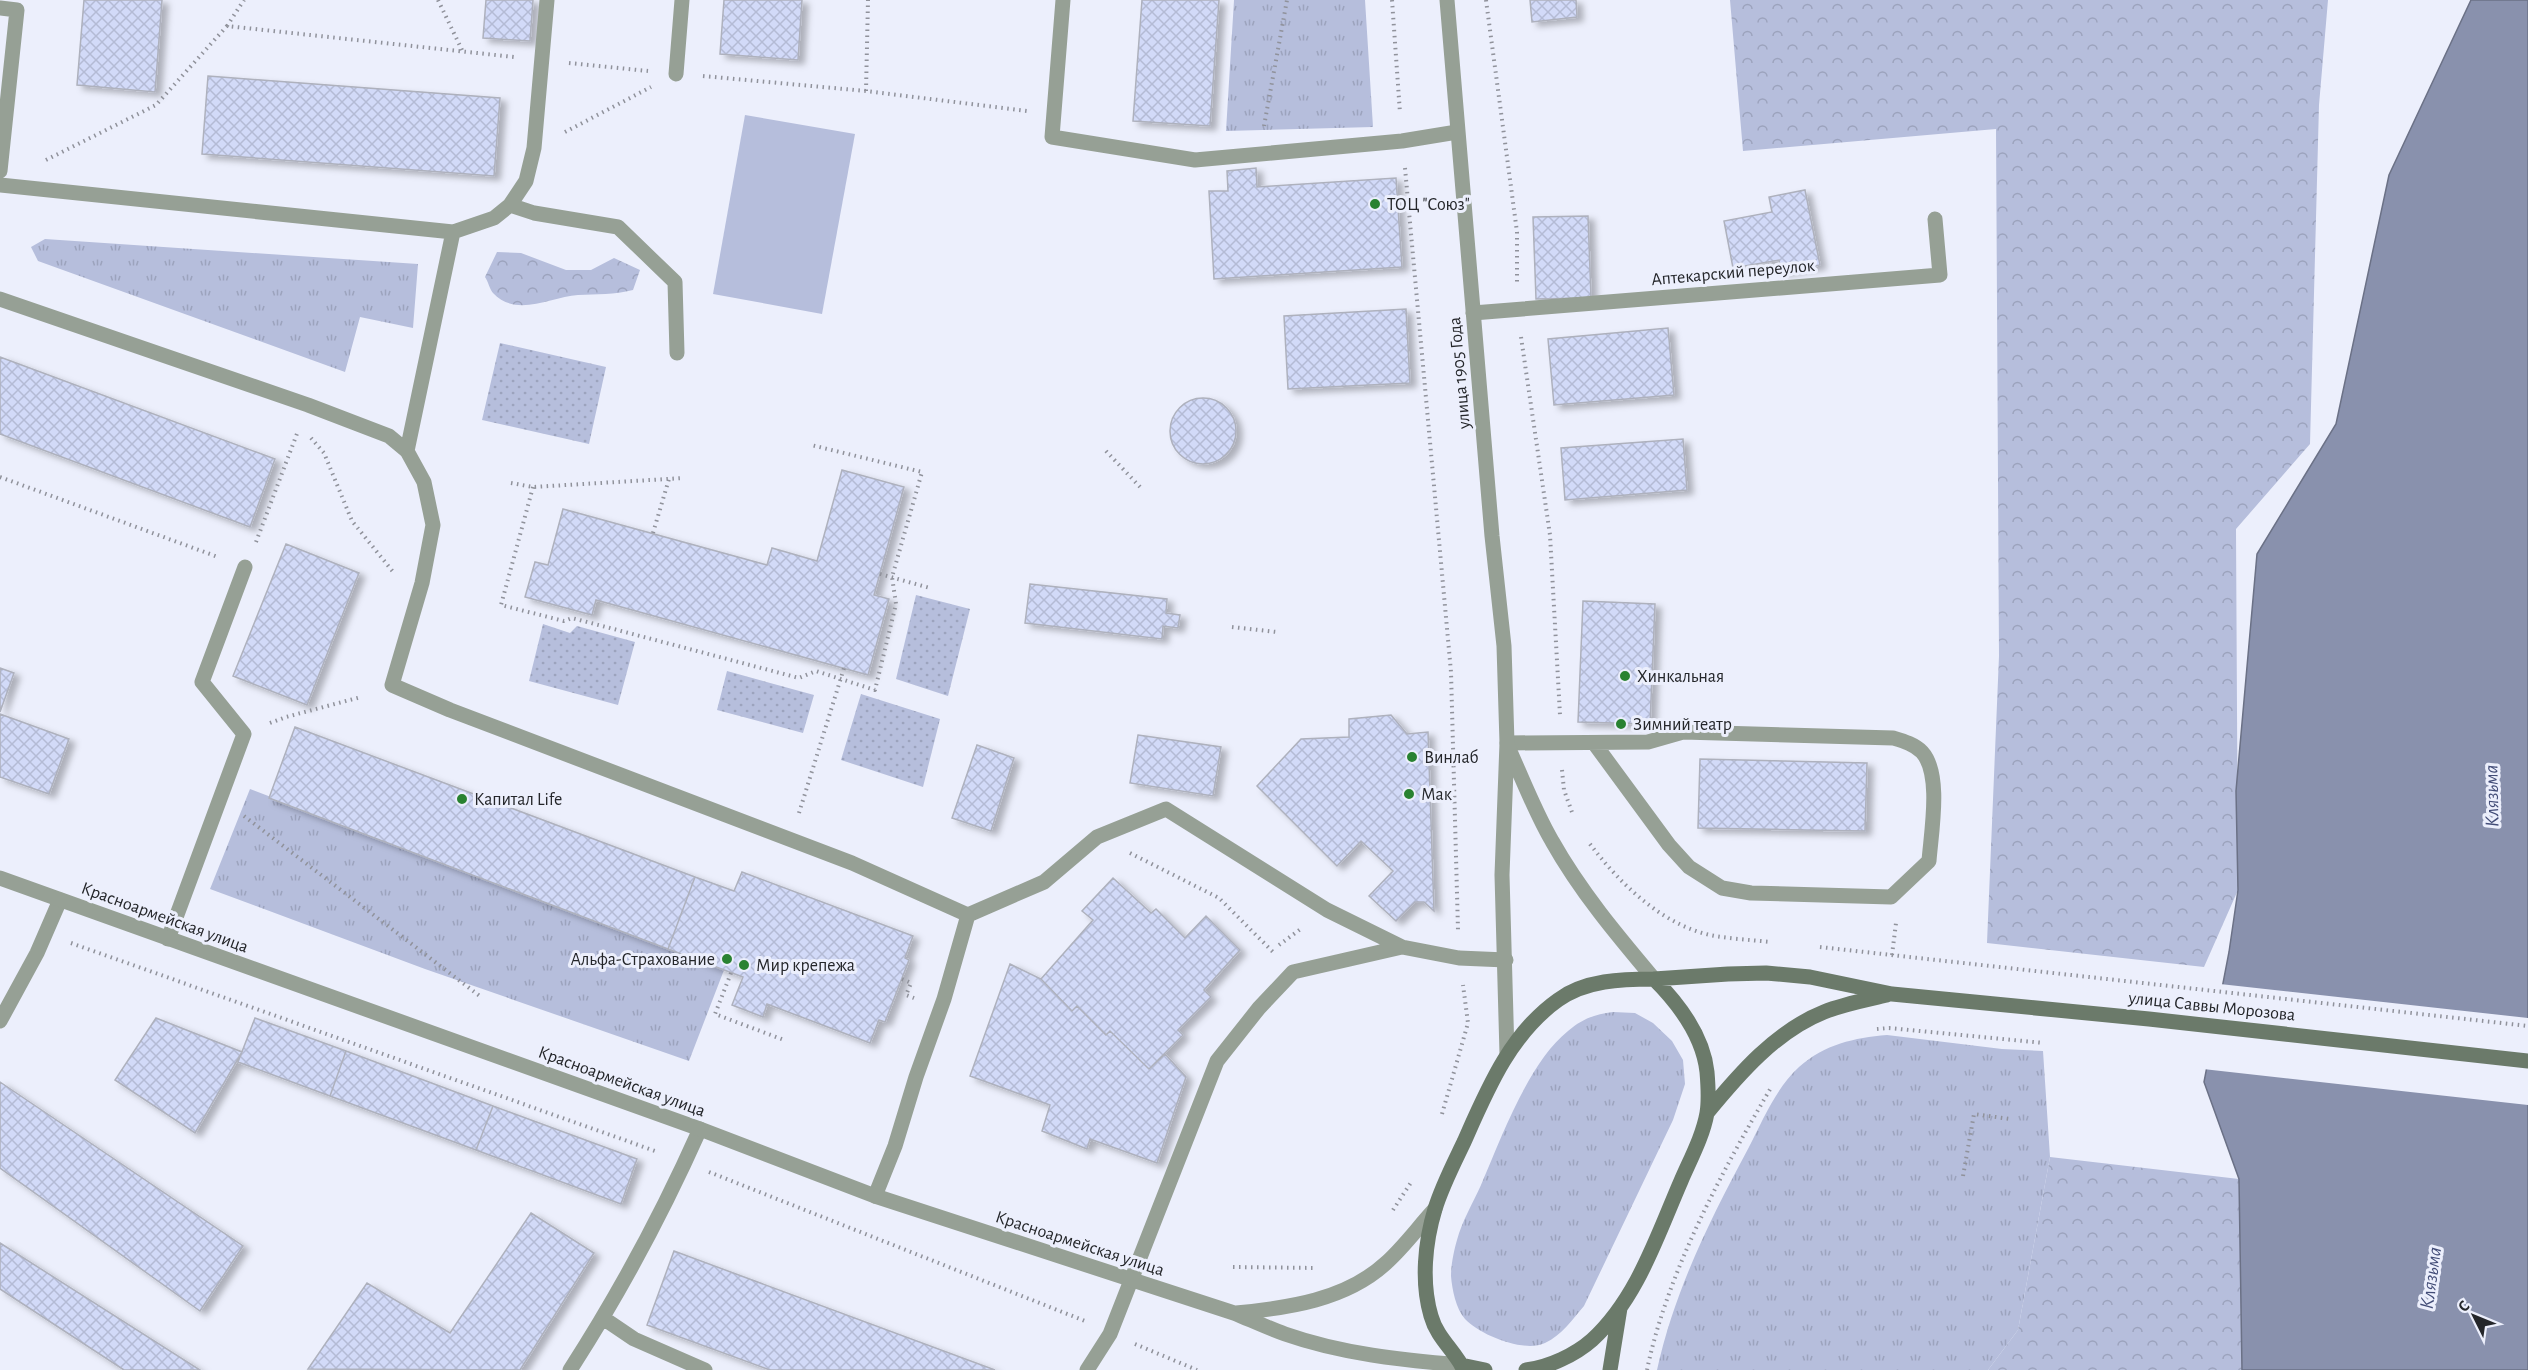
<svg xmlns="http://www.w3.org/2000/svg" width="2528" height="1370" font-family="'Alegreya Sans',sans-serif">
	<defs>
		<pattern id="grass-tufts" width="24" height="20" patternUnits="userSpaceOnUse" patternTransform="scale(1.5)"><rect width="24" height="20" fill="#b6bedc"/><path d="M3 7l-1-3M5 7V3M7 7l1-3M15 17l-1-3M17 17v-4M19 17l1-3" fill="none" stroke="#9ca3bd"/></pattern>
		<pattern id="forest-crowns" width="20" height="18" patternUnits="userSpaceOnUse" patternTransform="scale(1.5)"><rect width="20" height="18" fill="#b6bedc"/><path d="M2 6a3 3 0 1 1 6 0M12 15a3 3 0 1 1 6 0" fill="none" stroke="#9ca3bd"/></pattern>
		<pattern id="park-dots" width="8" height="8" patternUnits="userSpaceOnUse" patternTransform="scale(1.5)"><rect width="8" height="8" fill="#b6bedc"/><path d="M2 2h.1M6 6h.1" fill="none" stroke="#9ca3bd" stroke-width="1.8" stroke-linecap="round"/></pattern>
		<pattern id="building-cross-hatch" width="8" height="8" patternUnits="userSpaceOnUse" patternTransform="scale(1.5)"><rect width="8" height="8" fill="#d2daf8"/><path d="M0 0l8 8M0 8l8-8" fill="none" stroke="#b4bbd5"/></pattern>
		<filter id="shadow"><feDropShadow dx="6" dy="4" stdDeviation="3" flood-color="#0004"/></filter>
	</defs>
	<rect width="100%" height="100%" fill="#eceffc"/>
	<path fill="url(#grass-tufts)" d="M1234,0h131l8,127 -147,4z
		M45,239l373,25 -5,64 -53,-11 -15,55 -307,-111 -7,-14z
		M250,789l474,181 -35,91 -264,-92 -215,-80z
		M1613,1012l22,1 18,10 19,18 11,19 2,24 -12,36 -89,186c-12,14 -22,29 -39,37 -21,10 -65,-8 -80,-24 -9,-10 -13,-30 -14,-43 0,-11 3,-26 6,-36 5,-19 16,-37 24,-55 20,-46 47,-122 87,-154 14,-12 27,-17 45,-19z
		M1887,1035l115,14 41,2 7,106 -32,173 -30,40h-331c18,-81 53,-150 92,-223 14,-27 27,-59 50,-80 26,-23 55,-29 88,-32z"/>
	<path fill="url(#forest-crowns)" d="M1730,0h598l-9,105 -9,339 -74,85 2,361 -34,77 -217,-24 12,-287 -3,-527 -253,22z
		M497,252l24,1 45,17h25l23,-12 26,12 -7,20c-19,5 -36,4 -55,5 -27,2 -62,23 -85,-2 -3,-3 -5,-12 -8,-16z
		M2050,1157l189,22 3,191h-254l30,-40z"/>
	<path fill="url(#park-dots)" d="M500,343l106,24 -17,77 -107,-24z
		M916,595l54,14 -22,87 -52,-17z
		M543,624l27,9 7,-7 58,16 -17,63 -89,-24z
		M727,671l87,24 -11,38 -86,-23z
		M861,694l79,25 -17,68 -82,-27z"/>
	<path fill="#b6bedc" d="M745,115l110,19 -33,180 -109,-20z"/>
	<path fill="#8991ad" stroke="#6b7186" stroke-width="1.5" d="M2471,0h57v1370h-286l-3,-191 -35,-97 25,-130 9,-62 -2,-99 21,-237 79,-130 53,-249z"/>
	<path fill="#eceffc" d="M2220,984l308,34v87l-325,-36z"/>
	<path fill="url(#building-cross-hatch)" stroke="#aeb1bd" stroke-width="1.5" filter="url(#shadow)" d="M84,0h78l-7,92 -78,-7z
		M486,0h47l-3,41 -47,-3z
		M724,0h78l-4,60 -78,-6z
		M1142,0h77l-9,126 -77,-5z
		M1530,0h46l1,17 -45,5z
		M208,76l292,22 -6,78 -292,-22z
		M1256,168l1,19 139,-9 6,89 -188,12 -5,-88h19l-1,-20z
		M1805,190l15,75 -39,7 -2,-12 -46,8 -9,-47 48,-9 -3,-15z
		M1588,216l3,82 -55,1 -3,-82z
		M1406,309l4,74 -122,6 -4,-73z
		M1668,328l6,67 -120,10 -6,-66z
		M0,357l275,102 -25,68 -250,-93z
		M1170 431a33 33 0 1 1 66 0a33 33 0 1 1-66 0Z
		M1683,439l4,51 -122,10 -4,-52z
		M842,470l62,17 -30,108 15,4 -21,76 -272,-75 -4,15 -67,-18 10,-35 13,3 15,-56 204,56 5,-17 45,13z
		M286,544l73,29 -52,132 -74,-29z
		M1030,584l137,15 -1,14 14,2 -2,13 -15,-2 -1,13 -137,-16z
		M1583,601l72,3 -5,120 -72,-2z
		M0,668l14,5 -14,39z
		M0,714l69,25 -20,55 -49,-17z
		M1391,715l16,19 21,-2 6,179 -10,-9h-9l-19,19 -27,-25 24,-25 -32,-30 -24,25 -80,-80 44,-47 48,-2v-18z
		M295,727l400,150 -27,72 -399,-151z
		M1138,735l83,12 -8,49 -83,-13z
		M977,745l37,13 -23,73 -39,-13z
		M1700,759l167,4 -2,68 -167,-3z
		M742,872l171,64 -8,22 4,2 -24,62 -6,-2 -9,23 -103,-39 -4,13 -31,-12 11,-28 -75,-28 27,-72 39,14z
		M1113,878l38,35 5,-4 29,29 21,-22 34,34 -36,40 7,7 -33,33 5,5 -34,34 -39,-38 -4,4 -29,-29 -5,5 -31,-32 52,-59 -11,-9z
		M1010,964l31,15 31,32 5,-5 29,29 4,-4 39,38 16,-15 21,23 -29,86 -67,-24 -3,10 -45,-18 8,-26 -80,-29z
		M156,1018l86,34 -47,81 -80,-53z
		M255,1018l91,33 -16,45 -92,-34z
		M346,1051l147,55 -17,44 -146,-54z
		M0,1082l243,164 -43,65 -200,-143z
		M493,1106l144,53 -16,45 -145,-54z
		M531,1213l63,40 -74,117 -212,-1 59,-86 83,50z
		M0,1243l200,127h-76l-124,-81z
		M674,1251l321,119h-225l-123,-45z"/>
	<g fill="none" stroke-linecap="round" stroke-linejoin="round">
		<path stroke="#90929b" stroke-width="4" stroke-dasharray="1.5 4.5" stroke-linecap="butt" d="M438,0l24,50
			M1392,0l8,113
			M1486,0l31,232v50
			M227,26l17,-26
			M569,63l79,8
			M703,76l163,15 161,20
			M866,91l2,-91
			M1264,126l23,-126
			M565,132l86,-45
			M46,160l110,-55 71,-79 287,31
			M1405,168l46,504 7,258
			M1521,337l29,198 10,180
			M311,438l13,15 28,68 42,52
			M1106,451l35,37
			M0,477l218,80
			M511,483l22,4 151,-9
			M533,487l-32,118 63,16 8,-3 227,60 17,-7 59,19 21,-86 -4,-27 30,-105 -111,-27
			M653,533l16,-54
			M256,542l42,-111
			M880,574l50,14
			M1232,627l45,5
			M270,723l16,-6 75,-20
			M1562,770l2,20 9,25
			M799,813l45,-145
			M244,816l237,181
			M1590,844c30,40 74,83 125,92 18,3 37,4 56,6
			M1130,853l89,45 54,54
			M71,943l587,209
			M1279,945l23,-17
			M1820,947l708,79
			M1892,955l4,-32
			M731,973l-16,41 69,26
			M902,979l9,4 -5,12 8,3
			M1877,1029l12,-1 155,15
			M1442,1114l26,-91 -5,-38
			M709,1172l376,149
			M1963,1176l11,-62 36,5
			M1393,1210l19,-29
			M1233,1267l83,1
			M1135,1344l62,26
			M1647,1370c20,-97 75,-199 125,-284"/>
		<path stroke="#96a095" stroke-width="15" d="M1063,0l-11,137 143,23 207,-19 55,-9
			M0,8l17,2 -17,161
			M676,74l6,-74
			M0,185l453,47
			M510,205l24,8 84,14 57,55 2,71
			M0,299l308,106 81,31 18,15 17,31 9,43 -11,58 -30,102 58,25 402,153 116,52
			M1473,313l467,-38 -5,-56
			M407,451l46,-219 41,-14 16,-13 16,-24 8,-33 13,-148
			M1507,743l141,-1 35,-10 210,6c10,3 21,6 29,14 20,22 9,81 7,109l-38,36 -140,-4 -29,-5 -33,-21 -20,-22 -75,-102
			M168,939l76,-205 -42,-52 43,-115
			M0,1021l37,-68 23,-53
			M875,1196l20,-50 21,-69 28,-78 24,-84 76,-33 53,-45 69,-28 161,101 75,37
			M603,1318l31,21 71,31
			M570,1370c49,-76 93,-158 130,-241
			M1087,1370l23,-36 107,-273 42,-53 34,-36 109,-25 57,11 47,2"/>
		<path stroke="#96a095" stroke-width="15" d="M1447,0l45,536 12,110 3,97 -5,132 5,179
			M1509,749c13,29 27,65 43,92 28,50 65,94 102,138
			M0,878l700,251 175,67 359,117c17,7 34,15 51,21 57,20 117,26 176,31
			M1236,1313c52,-5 110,-13 150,-50 18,-16 33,-37 49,-54"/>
		<path stroke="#6b7a6a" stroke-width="15" d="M1654,979l74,-5 38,-1 44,4 82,17 257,25 379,42
			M1707,1113c32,-39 69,-82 117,-101 20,-8 42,-12 63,-17
			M1461,1365l24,5
			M1464,1370c-9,-19 -27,-32 -33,-54 -10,-34 -6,-74 4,-107 7,-23 19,-46 29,-67 23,-52 46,-108 94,-142 27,-20 64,-21 96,-21 25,25 49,56 53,93 1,12 2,29 0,41 -4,23 -17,47 -26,68 -24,55 -44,118 -89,159 -17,15 -43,27 -66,30
			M1610,1370l10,-62"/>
	</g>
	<g fill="#298231" stroke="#eceffc" stroke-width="2">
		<circle cx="1375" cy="204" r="6"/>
		<circle cx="1625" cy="676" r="6"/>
		<circle cx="1621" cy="724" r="6"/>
		<circle cx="1412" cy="757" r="6"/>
		<circle cx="1409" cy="794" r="6"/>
		<circle cx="462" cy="799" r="6"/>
		<circle cx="727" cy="959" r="6"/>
		<circle cx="744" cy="965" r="6"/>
	</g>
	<g text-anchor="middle" stroke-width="6" stroke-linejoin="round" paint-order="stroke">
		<g font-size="18" fill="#24262a" stroke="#eceffc" text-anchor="start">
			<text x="1387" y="210">ТОЦ "Союз"</text>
			<text x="1637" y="682">Хинкальная</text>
			<text x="1633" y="730">Зимний театр</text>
			<text x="1424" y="763">Винлаб</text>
			<text x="1421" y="800">Мак</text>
			<text x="474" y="805">Капитал Life</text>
			<text x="715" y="965" text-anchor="end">Альфа-Страхование</text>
			<text x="756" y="971">Мир крепежа</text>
		</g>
		<g font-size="18" fill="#24262a" stroke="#eceffc">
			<text transform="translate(1733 272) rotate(-5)" y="6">Аптекарский переулок</text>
			<text transform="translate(1459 373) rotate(-95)" y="6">улица 1905 Года</text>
			<text transform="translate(165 917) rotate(20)" y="6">Красноармейская улица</text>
			<text transform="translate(2212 1006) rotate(6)" y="6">улица Саввы Морозова</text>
			<text transform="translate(622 1081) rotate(20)" y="6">Красноармейская улица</text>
			<text transform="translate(1080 1243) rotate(18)" y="6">Красноармейская улица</text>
		</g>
		<g font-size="20" font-style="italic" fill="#424c77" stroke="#eceffc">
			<text transform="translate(2491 796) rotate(-91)" y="7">Клязьма</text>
			<text transform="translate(2430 1278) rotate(-82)" y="7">Клязьма</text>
		</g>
	</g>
	<g transform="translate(2474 1316) rotate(313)" stroke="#eceffc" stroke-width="4.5" paint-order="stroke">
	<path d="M0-4.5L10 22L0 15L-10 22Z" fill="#24262a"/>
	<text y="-9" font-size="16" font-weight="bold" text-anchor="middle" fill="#24262a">С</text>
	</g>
</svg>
